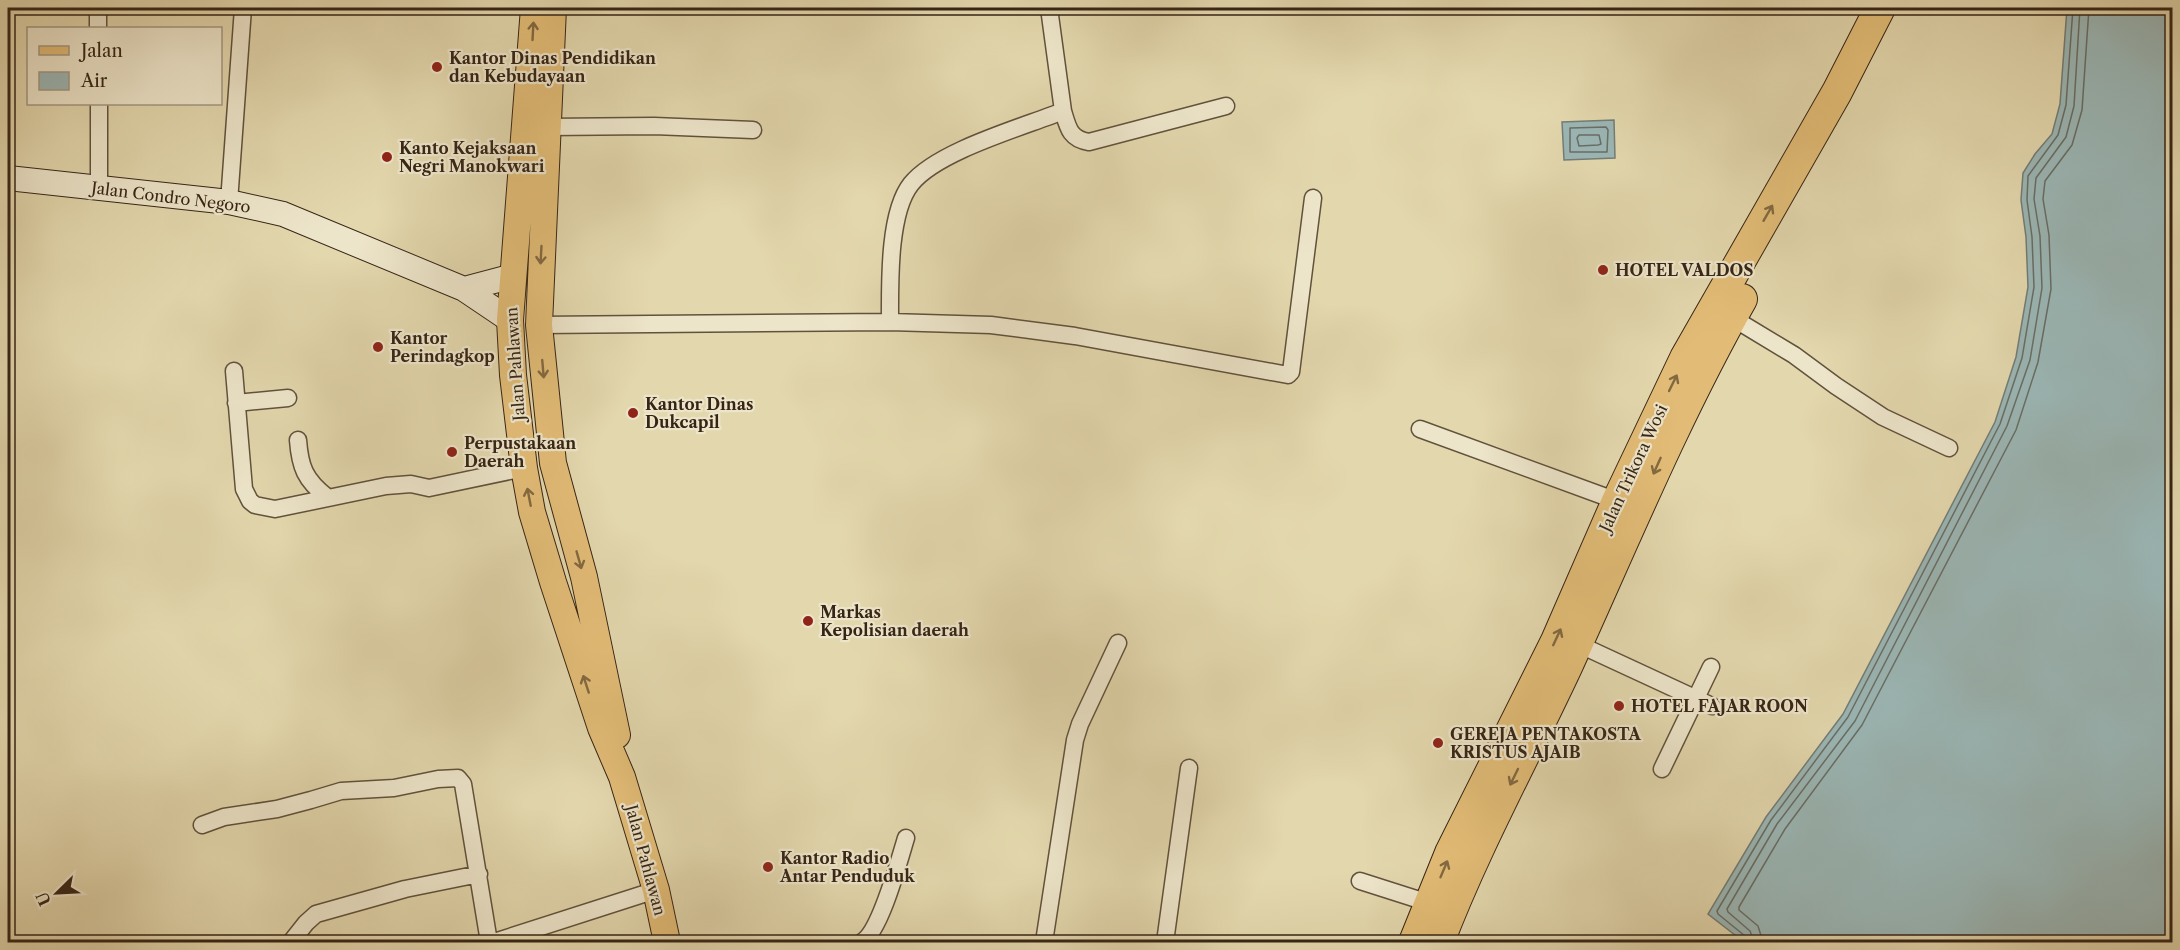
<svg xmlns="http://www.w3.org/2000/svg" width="2180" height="950" font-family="'Libre Caslon Text',serif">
	<rect width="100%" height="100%" fill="#e3d7ad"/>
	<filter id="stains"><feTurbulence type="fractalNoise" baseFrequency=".00333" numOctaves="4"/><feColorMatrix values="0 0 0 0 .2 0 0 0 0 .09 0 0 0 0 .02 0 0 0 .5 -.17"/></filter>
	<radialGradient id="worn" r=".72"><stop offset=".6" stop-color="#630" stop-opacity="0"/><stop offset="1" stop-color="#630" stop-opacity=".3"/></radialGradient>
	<path fill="#9bb7b6" stroke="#737d76" stroke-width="1.5" d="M2067,8h105v934h-428l-36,-28 58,-97 77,-103 152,-292 21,-65 12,-70 -2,-50 -5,-37 2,-27 12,-19 17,-20 8,-30z
		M1614,120l1,38 -51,2 -2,-38z"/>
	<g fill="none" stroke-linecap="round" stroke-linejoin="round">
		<path stroke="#686e66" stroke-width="1.5" d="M1606,127l2,3 -1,22h-37v-24z
			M1579,135h20l2,9 -3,1 -19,1 -2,-8z
			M1747,942l-2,-6 -27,-22 -1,-3 54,-91 77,-103 152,-293 22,-66 12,-71 -2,-50 -5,-37 1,-24 30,-41 8,-30 7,-97
			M1754,942l-4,-11 -22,-19 -1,-3 50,-85 78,-103 152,-295 23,-66 12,-72 -2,-52 -6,-37 2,-21 30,-41 8,-31 6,-98
			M1763,942l-5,-16 -19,-16v-3l46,-78 77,-104 154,-295 22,-68 13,-73 -2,-54 -6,-36 2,-18 27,-36 10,-35 7,-102"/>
		<g stroke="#61523c" stroke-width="19">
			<path id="street" d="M98,8v20
				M99,104v84
				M1063,111c5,17 7,28 26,31l137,-36
				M547,127l107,-1 99,4
				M229,202l14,-194
				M1731,317l63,38 42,31 47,31 66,31
				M890,322l101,3 84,11 213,39 3,-3 22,-174
				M539,325l351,-3c0,-37 -2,-109 21,-138 26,-33 112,-57 152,-73l-14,-103
				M234,371l10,118 6,12 5,4 20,4 111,-23 25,-2 18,4 95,-20
				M236,403l52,-5
				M1420,429l197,72
				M298,440c2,27 7,40 29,57
				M1578,644l134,62
				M1662,769l49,-102
				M202,825l22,-8 53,-8 34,-9 30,-9 53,-3 44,-9 20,-1 5,6 26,158
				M1360,881l69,22
				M291,942l15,-19 10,-9 89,-25 74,-15
				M494,942l162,-52
				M862,942c18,-10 37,-81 44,-104
				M1044,942l31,-202 5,-16 38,-81
				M1165,942l24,-174"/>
		</g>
		<g stroke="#362516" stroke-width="26">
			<path id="secondary" d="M8,178l221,24 54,12 181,75 46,31
				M464,289l49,-13"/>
		</g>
		<g stroke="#362516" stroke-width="28">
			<path id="primary" d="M534,8l-24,312 3,55 11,93 8,44 21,70 48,146 21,49 34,113 11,52
				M553,8l-14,317 14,138 31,114 33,158"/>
		</g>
		<g stroke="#362516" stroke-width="32">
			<path id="highway" d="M1414,942l36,-89 106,-212 61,-140 68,-143 152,-266 43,-84
				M1439,942c36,-94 85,-183 128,-275 56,-123 108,-250 175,-368"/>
		</g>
		<use href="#street" stroke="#ede5ca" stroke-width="16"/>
		<use href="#secondary" stroke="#ede5ca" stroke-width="24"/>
		<use href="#primary" stroke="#e2bc76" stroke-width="26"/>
		<use href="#highway" stroke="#e2bc76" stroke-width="30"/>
	</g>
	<defs><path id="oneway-shaft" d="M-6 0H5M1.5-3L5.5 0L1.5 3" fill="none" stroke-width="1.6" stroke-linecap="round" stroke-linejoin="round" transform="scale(1.5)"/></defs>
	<g stroke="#836941">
		<use href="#oneway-shaft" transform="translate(533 31) rotate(-87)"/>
		<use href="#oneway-shaft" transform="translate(1768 213) rotate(-60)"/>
		<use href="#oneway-shaft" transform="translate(541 255) rotate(93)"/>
		<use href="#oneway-shaft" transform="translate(543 369) rotate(85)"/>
		<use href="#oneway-shaft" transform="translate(1673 383) rotate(-64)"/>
		<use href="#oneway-shaft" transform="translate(1657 466) rotate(114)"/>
		<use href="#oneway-shaft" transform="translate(529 497) rotate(-101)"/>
		<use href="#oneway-shaft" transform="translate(579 560) rotate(74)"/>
		<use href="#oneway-shaft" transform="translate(1557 637) rotate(-65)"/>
		<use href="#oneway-shaft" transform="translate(586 684) rotate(-108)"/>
		<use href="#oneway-shaft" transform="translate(1514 777) rotate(116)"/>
		<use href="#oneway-shaft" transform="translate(1444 869) rotate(-67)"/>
	</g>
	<g fill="#8f2418" stroke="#ede5ca" stroke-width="2">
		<circle cx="437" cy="67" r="6"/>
		<circle cx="387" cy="157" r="6"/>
		<circle cx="1603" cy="270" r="6"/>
		<circle cx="378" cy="347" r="6"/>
		<circle cx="633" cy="413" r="6"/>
		<circle cx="452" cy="452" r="6"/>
		<circle cx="808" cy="621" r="6"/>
		<circle cx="1619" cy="706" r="6"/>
		<circle cx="1438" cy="743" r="6"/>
		<circle cx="768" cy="867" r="6"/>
	</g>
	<g text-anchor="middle" stroke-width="4.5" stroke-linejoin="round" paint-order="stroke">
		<g font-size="16" font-weight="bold" fill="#362516" stroke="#ede5ca" text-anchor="start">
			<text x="449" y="64">Kantor Dinas Pendidikan<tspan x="449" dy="18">dan Kebudayaan</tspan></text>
			<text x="399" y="154">Kanto Kejaksaan<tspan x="399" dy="18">Negri Manokwari</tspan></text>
			<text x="1615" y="276">HOTEL VALDOS</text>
			<text x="390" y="344">Kantor<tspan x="390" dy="18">Perindagkop</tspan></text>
			<text x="645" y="410">Kantor Dinas<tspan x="645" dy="18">Dukcapil</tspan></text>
			<text x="464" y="449">Perpustakaan<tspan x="464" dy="18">Daerah</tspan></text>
			<text x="820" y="618">Markas<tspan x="820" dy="18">Kepolisian daerah</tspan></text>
			<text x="1631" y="712">HOTEL FAJAR ROON</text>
			<text x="1450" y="740">GEREJA PENTAKOSTA<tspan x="1450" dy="18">KRISTUS AJAIB</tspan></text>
			<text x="780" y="864">Kantor Radio<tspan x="780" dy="18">Antar Penduduk</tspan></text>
		</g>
		<g font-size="16" fill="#362516" stroke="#ede5ca">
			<text transform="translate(171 197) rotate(7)" y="6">Jalan Condro Negoro</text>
			<text transform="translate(515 364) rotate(-94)" y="6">Jalan Pahlawan</text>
			<text transform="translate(1633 468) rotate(-65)" y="6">Jalan Trikora Wosi</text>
			<text transform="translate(646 860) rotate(75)" y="6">Jalan Pahlawan</text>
		</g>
	</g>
	<rect width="2180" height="950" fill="none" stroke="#e3d7ad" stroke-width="30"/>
	<rect x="9" y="9" width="2162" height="932" fill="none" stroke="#362516" stroke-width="3"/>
	<rect x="15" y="15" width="2150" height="920" fill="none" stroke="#362516" stroke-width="1.5"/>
	<rect x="27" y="27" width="195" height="78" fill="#ede5ca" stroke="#a49882" stroke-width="1.5"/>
	<rect x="39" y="46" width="30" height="9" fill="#e2bc76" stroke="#a49882" stroke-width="1.5"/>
	<text x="81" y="57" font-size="18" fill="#362516">Jalan</text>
	<rect x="39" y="72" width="30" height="18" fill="#9bb7b6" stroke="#a49882" stroke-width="1.5"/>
	<text x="81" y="87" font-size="18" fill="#362516">Air</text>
	<g transform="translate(57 893) rotate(246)" stroke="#ede5ca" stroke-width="4.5" paint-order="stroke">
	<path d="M0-4.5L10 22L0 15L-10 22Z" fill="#362516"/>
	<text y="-9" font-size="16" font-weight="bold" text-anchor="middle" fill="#362516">U</text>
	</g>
	<rect width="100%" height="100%" filter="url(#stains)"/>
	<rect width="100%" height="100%" fill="url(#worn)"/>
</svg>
